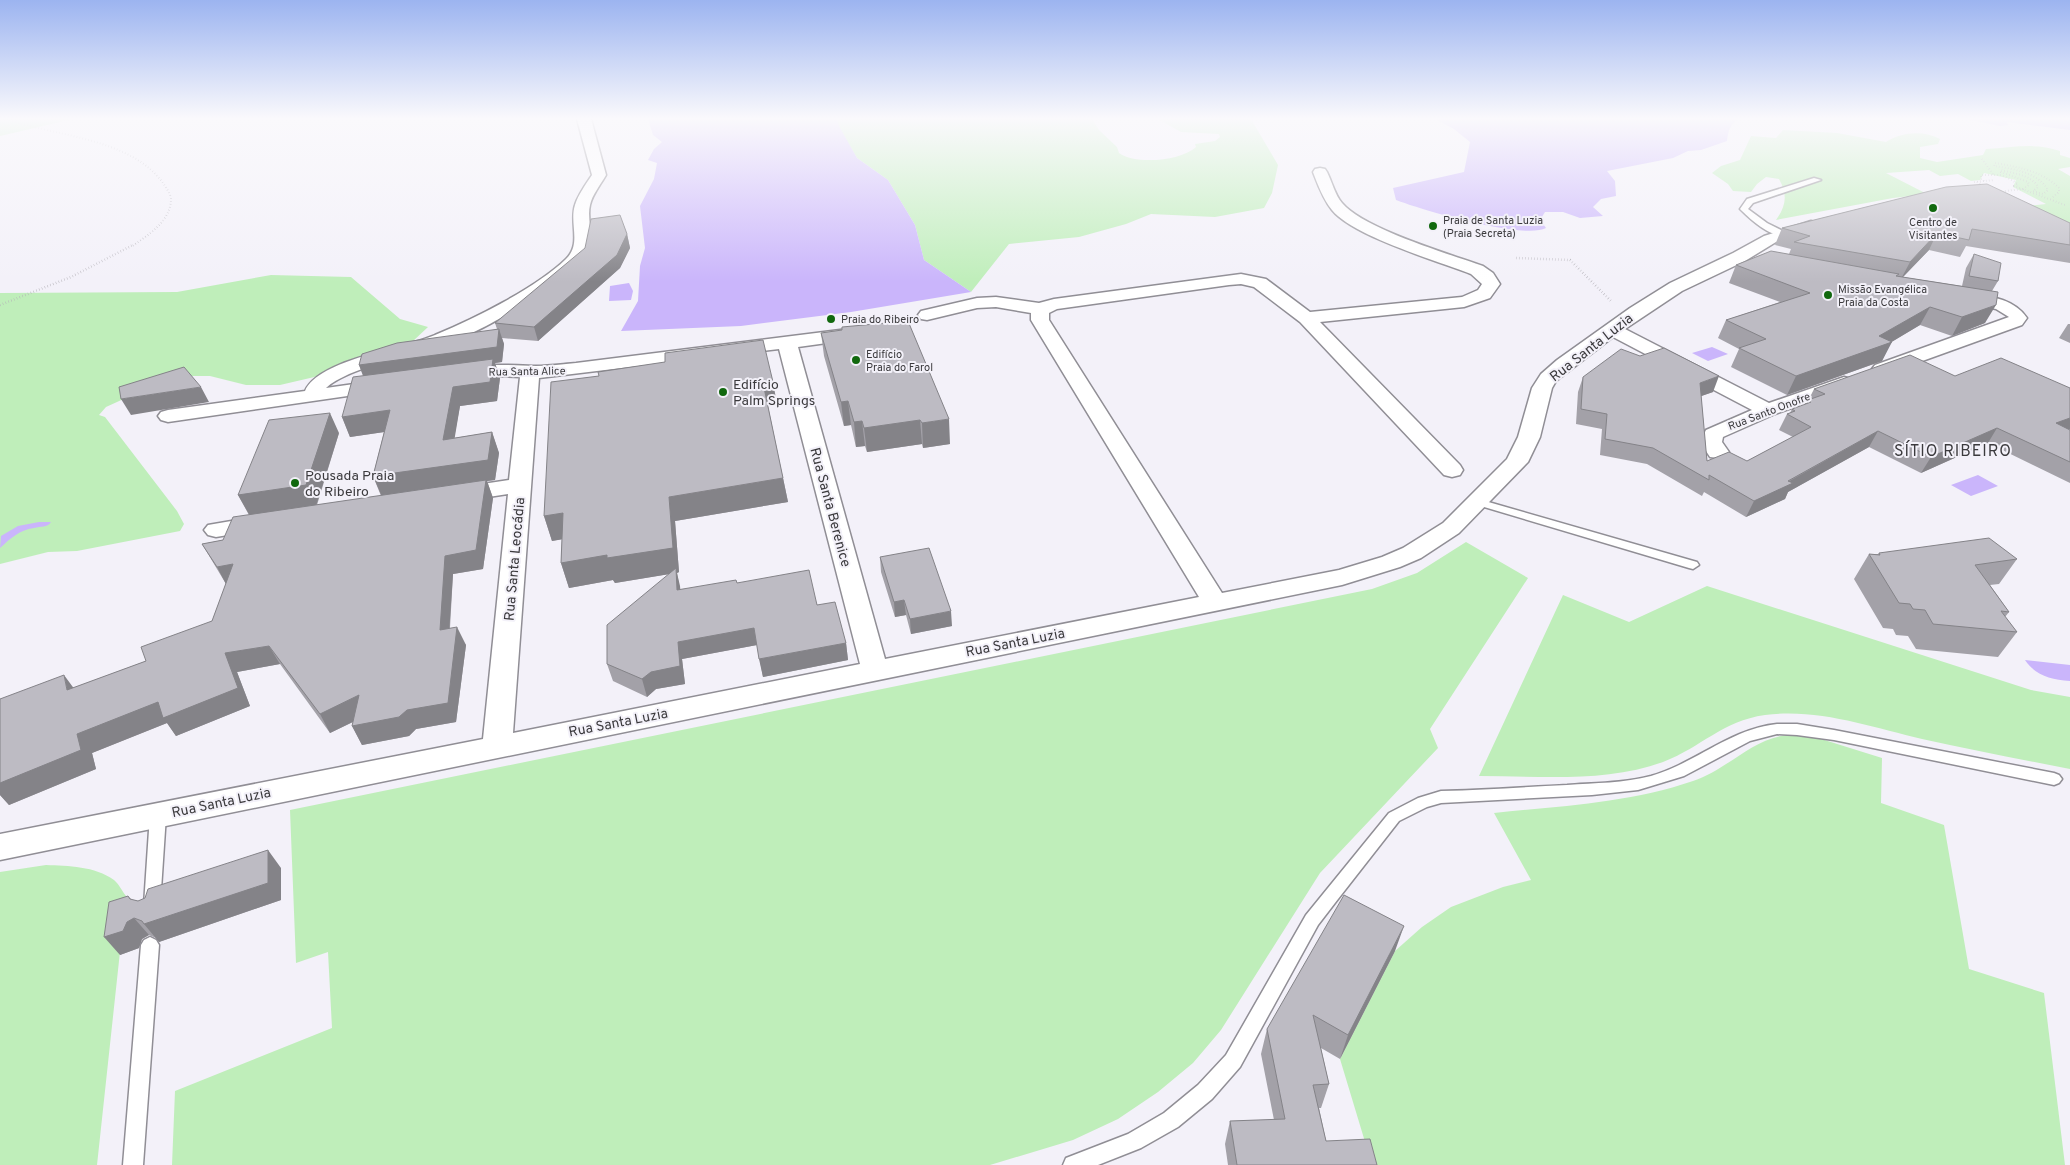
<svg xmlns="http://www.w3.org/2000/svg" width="2070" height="1165" font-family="Overpass,sans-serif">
	<rect width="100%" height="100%" fill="#f3f1f9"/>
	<path fill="#bfeeba" d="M0,119h73l-73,17z
		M837,119h255l7,11 18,17 2,6c17,12 62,8 77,-6l-1,-3 20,-3 5,-4 -1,-3 -38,-2 -23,-13h93l27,46 -6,28 -8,15 -49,9 -64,-3 -25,10 -47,13 -70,7 -38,48 -47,-32 -9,-35 -27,-45 -31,-22 -19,-32z
		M1783,130l54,3 49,9c15,-10 38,-12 54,-3l-2,5 -18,3v11l17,4 46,-7 3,-6c26,-1 49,-7 74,2v4l10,3v9l-12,2 12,7v72l-73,-39 49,-5 -33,-17 3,-7 -32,-7 -4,7 -9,1 -13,-7 -18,2 -11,-6 -43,3 41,21 -34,4 -117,22c10,-14 12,-25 3,-41l-13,-2 -9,7 -6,8 -18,-1 -5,-7 -16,-11 9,-7 19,-6 11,-24 25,2z
		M271,275l80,2 49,42 28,8 -16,15 -89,33 -43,10h-34l-36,-9h-19l-63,21 -22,10 -7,8 6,2 72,94 7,13 -4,7 -103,20 -29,1 -48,12v-271l177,-1z
		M1466,542l62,36 -98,151 8,19 -118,125 -99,157 -28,33 -35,29 -40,27 -45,21 -83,25h-818l3,-74 157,-63 -4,-76 -32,11 -6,-153 1082,-221 45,-16z
		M1707,586l324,104 39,7v72c-50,-10 -99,-19 -148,-30 -51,-12 -104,-31 -157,-24 -43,6 -63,32 -102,47 -58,21 -123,14 -184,14l84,-181 66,27z
		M1787,735l31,3 64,20 -1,45 63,22 25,144 75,24 21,172h-693l-32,-106 55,-108 27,-24 29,-20 52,-20 28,-7 -37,-67c67,-7 135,-10 199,-32 34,-11 58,-42 94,-46z
		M46,865c22,1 49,1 68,15 5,4 8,11 12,16l-29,269h-97v-293z"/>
	<path fill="#cab5fb" d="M648,119h189l2,7 18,32 31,22 27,45 9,35 47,32 -120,20 -110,14 -120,5 17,-30 2,-35 5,-18 -5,-42 14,-27 3,-16 -9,-3 6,-11 8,-7 -9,-7z
		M1435,119h303c-8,6 -10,12 -11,22l-26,9 -13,1 -15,7 -66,13 8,10 1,15 -15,3 -8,8 10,9 -23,2 -17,-6h-18l-5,8 6,8c-22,12 -124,-18 -150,-28l-3,-12 71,-16 6,-30 -16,-13z
		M1966,119h104v11l-63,-8 1,3 -8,1z
		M629,283l4,8 -2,9 -22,1 1,-15z
		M1712,347l16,7 -20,7 -16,-8z
		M1978,475l20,11 -27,10 -20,-11z
		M39,522h12c-4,6 -10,4 -17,6 -15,2 -24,11 -34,20l1,-12 17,-10z
		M2025,660l45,5v16c-20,-2 -34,-5 -45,-21z"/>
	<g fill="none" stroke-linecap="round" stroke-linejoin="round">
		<g stroke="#908e95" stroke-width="3">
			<path id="lane" d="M1814,178l7,2 -68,23 -5,6 19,14 18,9v4c-15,1 -35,-17 -45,-27l7,-10z
				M1478,499l219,63 2,3 -6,4 -4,-1 -215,-64 -2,-2 2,-2z
				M1777,724h20l37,6 220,43 5,2 3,4 -3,4 -5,2 -220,-45 -37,-5 -20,-1 -27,7 -66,35 -46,14 -46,5 -151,8 -14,4 -28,14 -61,78 -20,26 -78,142 -28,32 -34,28 -37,21 -43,17h-35l3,-7 62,-24 36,-21 34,-28 28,-30 80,-140 83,-102 29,-15 23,-7c42,-1 84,-4 126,-6 28,-2 57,-2 84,-9 45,-13 79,-47 126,-52z
				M158,809l5,2 3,4 -6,90 -2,5 -6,2 -6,-2 -2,-5 6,-90 3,-4z
				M150,937l6,3 3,5 -16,220h-20l18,-220 3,-5z"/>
		</g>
		<g stroke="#908e95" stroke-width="3">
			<path id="street" d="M577,119h14l15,56c-5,9 -14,20 -16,30 -4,15 6,36 -2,49 -18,28 -111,80 -144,91 -29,9 -97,23 -118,43l56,-8 7,2 3,4 -3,4 -221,32 -7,-2 -3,-4 3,-4 7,-2 137,-19c14,-32 98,-42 130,-56 39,-16 101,-47 131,-76 16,-15 3,-36 9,-54 3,-10 11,-21 17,-30z
				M1320,168l5,1 2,3c5,10 8,23 15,31 22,26 107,51 141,63l10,7 7,11 -10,14 -26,9 -144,15 140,143 3,5 -3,5 -8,2 -8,-2 -144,-153 -46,-35 -13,-3 -12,1 -172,24 -8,4v7l173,273 117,-23 43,-13 21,-9 40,-25 64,-64 11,-22 14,-49 9,-14 16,-14 73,-52 40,-25 63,-30 31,-17 47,-15 6,2 2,3 -2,3 -41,13 -31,19 -63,30 -57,38 144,74 75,-26 7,2 3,4 -3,4 -76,27 -52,23 -1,5 7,10 -3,5 -8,1 -8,-1 -10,-15 6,-12 46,-20 -139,-73 -57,44 -4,7 -12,49 -12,25 -69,71 -38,25 -21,9 -58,18 -1342,275v-26l483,-95 25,-245 -52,8 -8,-2 -3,-5 3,-5 8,-2 53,-8 11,-103 -26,-1 -30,4 -7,-2 -3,-4 3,-4c27,-7 53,-5 79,-4 13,0 27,-2 40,-3l280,-35 7,2 2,4 -2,4 -65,9 87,312 314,-62 -168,-277v-7l-35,-6 -19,1 -50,12 -6,-1 -3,-4 3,-4 56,-13 19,-1 43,6 15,-4 187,-25 25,5 44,33 152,-15 16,-7 4,-6 -11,-10c-34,-13 -118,-38 -139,-64 -9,-11 -14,-25 -19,-38l2,-3zM779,349l81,315 -347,69 26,-355z
				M1963,292c23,4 50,5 64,26l-5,7 -133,48 -7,2 -7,-2 -3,-4 3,-4 134,-48 -13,-8 -39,-8 -3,-4 3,-4z
				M261,516l8,2 4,5 -4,5 -53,9 -8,-2 -4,-5 4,-5z"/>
		</g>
		<path stroke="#b4b2b8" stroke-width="2" stroke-dasharray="0.5 2.5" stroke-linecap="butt" d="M7,119c52,19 138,19 164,78 1,24 -23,38 -40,50
			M1982,159l11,15
			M1984,181l-3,-2v-4h20l9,4 8,5 -4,2 51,19
			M1974,182l20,-2
			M1977,182l8,4
			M2005,191l18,-2 6,-4 -1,-3 -27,-10v-2c11,3 31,5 37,17l-5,4 10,3 5,-4c-10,-18 -35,-21 -54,-24l1,-3c23,4 47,8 64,25v4l-6,5"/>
		<path stroke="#b4b2b8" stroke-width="2.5" stroke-dasharray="0.5 2.5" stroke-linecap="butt" d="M1516,258l54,2 41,41
			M0,305l71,-28 62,-32"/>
		<use href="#lane" fill="#fff" fill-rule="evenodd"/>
		<use href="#street" fill="#fff" fill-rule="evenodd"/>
	</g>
	<path fill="#a3a1a8" d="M2070,223v40l-104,-17 -6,11 -31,-7 -26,27 59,9 4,-18 8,-14 24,27 -6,10 -7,32 -33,13 -32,-11 -29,17 -9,19 -95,34 -56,-28 8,-18 -21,-11 8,-18 54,-18 -51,-19 7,-18 53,-11 2,-5 -16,-4 7,-17z
		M627,234l3,14 -10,20 -82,73 -36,-3 2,6 -2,18 -7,1 5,15 -3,23 -37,5 -6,32 38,-6 7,21 -4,27 -8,1 6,17 -10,71 -30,5 -3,54 16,17 -10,77 -40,7 -7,7 -47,9 -10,-19 1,-4 -23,11 -50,-69 -43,8 13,34 -74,30 -9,-13 -75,30 4,16 -87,36 -9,-10v-96l73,-11 73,-27 66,-40 14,-37 -24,-40 21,-4 26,-25 -11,-20 101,-62 -22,72 64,-9 -8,-20 11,-44 -34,5 -8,-20 21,-41 -4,-11 138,-36 -2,-6z
		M2068,324h2v19l-11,-5z
		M842,327l108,117 -27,4 -1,-4 -55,8 -2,-6 -9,1 -5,-22 -7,1 -20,-70 -3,-23 21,-3z
		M599,376l178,28 -9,2 20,96 -113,19 4,51 -2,1 3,17 57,-7 80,22 29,38 2,17 -85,17 -6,-32 -75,14 3,25 -29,5 -9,8 -34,-16 -6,-17 62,-90 -54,9 -2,-3 -44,8 -8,-25 1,-24 -10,2 -8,-25z
		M1955,376l115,12v41h-1l1,1v53l-82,-40 -67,30 -52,-26 -81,45 -3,7 -39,18 -42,-25 -2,4 -55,-32 -47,-9 2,-26 -26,-5 2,-32 5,-15 130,15 -12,4 6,65h40l46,-24 -14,-7 8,-16 3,-1 2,-4 15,-6 7,-14z
		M1879,553l138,6 -18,25 -9,1 19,27 -4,5 12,15 -19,25 -82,-8 -8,-13 -12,-1 -3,-6 -10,-1 -29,-49 15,-25h9z
		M880,557l72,69 -41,8 -5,-19 -11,2 -14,-45z
		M281,868v32l-122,42 -3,-4 -7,-3 -7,4 -3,9 -19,7 8,-59 4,4 6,1z
		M1395,951l-55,108 -19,-11 8,36 -8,24h-2l7,33 51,24h-149l-3,-21 5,-23 44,-1 -13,-66 6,-25z"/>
	<path fill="#848388" d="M1937,233l-8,17 -28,29 9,-17z
		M627,234l3,14 -10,20 -82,73 -4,-14z
		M1996,305l-11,18 -33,13 10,-19z
		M1930,307l-10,18 -30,18 2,-1 -10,19 -95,34 9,-19 83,-40z
		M499,329l5,15 -2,18 -7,1 5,15 -3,23 -37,5 -9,54 -86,-80 -6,-15z
		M1719,376l-6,16 -20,7 7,-16z
		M773,382l4,22 -10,2 -4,-23z
		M201,387l8,15 -78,13 -10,-16z
		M848,401l3,24 -7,1 -3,-24z
		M390,410l8,20 -48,7 -8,-20z
		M330,413l9,20 -23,73 -66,10 -12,-21z
		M2070,418v11l-24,10 10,-16z
		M949,419l1,25 -27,4 -1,-25z
		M920,420l2,24 -55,8 -3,-24z
		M862,421l3,25 -9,1 -2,-25z
		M1997,428l-9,15 -67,30 10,-16z
		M1878,431l-9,16 -81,45 -3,7 -39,18 8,-16z
		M492,432l7,21 -4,27 -8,1 6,17 -10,71 -30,5 -5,75 -75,-173z
		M783,478l5,24 -113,19 4,51 -2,1 3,13 2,21 -5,-17 -1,-17 -61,10 -2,-3 -44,8 -8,-25 108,-66z
		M563,513l7,25 -18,3 -8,-25z
		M233,564l-6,22 -10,-19z
		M904,600l2,15 -11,2 -1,-15z
		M951,611l1,15 -41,8 -1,-15z
		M457,627l9,18 -10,77 -40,7 -7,7 -47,9 -10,-19z
		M754,628l3,17 -75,14 3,25 -29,5 -9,8 -5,-18 36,-37z
		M846,643l2,17 -85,17 -4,-18z
		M269,646l11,18 -43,8 13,34 -74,30 -9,-13 -75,30 4,16 -87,36 -9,-10v-12l77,-49 148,-81z
		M64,675l14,19 -11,-4z
		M359,695l10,19 -39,19 -10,-19z
		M268,850l13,18v32l-122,42 -15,-18z
		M134,918l15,17 -7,4 -3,9 -19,7 -16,-18 23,-15z
		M1404,926l-9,25 -55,108 8,-24z"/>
	<path fill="#bdbbc3" stroke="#848388" d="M1987,184l83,39v22l-98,-16 -3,11 -32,-7 -27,29 -116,-20 16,-6 -28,-8 164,-41z
		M620,215l7,19 -10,21 -83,72 -39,-4 90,-75 6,-29z
		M1771,251l128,23 -3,2 102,16 -2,13 -34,12 -32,-10 -51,29 13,6 -96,34 -57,-28 27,-9 -40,-19 84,-27 -74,-28z
		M1974,254l27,9 -3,18 -29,-5z
		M908,321l41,98 -27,4 -2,-3 -56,8 -2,-7 -8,1 -6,-21 -7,1 -20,-69 21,-3v-3z
		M499,329l-2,18 -138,18 3,-11 35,-11z
		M763,340l10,42 -10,1 20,95 -114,19 4,51 -66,10v-3l-46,8 2,-50 -19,3 7,-134 48,-6 -1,-4 67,-10v-9z
		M1664,348l55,28 -19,7 7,78 22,-9 18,9 64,-34 -24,-13 8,-3 -3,-2 19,-7 -3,-2 17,-6 -11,-5 96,-34 45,21 46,-18 69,30v30l-14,5 14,7v32l-73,-34 -66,29 -53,-26 -90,50 5,2 -39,18 -45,-26v5l-56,-32 -48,-9 2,-25 -26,-5 2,-32 38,-28 19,7z
		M493,359l-3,23 -37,5 -10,53 49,-8 -4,28 -115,16 17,-66 -48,7 11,-40z
		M184,367l17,20 -80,12 -2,-12z
		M330,413l-24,72 -68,10 31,-75z
		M486,480l-10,70 -31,6 -5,74 17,-3 -9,76 -41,7 -8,7 -47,9 7,-31 -39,19 -51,-68 -44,7 13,35 -75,30 -5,-16 -81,32 4,16 -81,33v-84l64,-24 3,15 79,-29 -5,-14 71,-26 21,-57 -16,3 -15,-23 21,-4 10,-23z
		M1989,538l28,21 -42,6 34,47 -8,-1 16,21 -84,-8 -8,-14 -12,-1 -3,-5 -11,-1 -30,-49 11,1 -1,-2z
		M929,548l22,63 -41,8 -6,-19 -10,2 -14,-45z
		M676,568l1,22 59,-10 1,3 72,-13 8,35 18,-3 11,41 -87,16 -5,-31 -76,14 2,24 -29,6 -9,7 -35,-15v-39z
		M268,850v33l-124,41 -2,-3 -8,-3 -7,4 -4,9 -19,6 5,-35 19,-6 2,3 8,2 7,-3 3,-9z
		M1344,895l60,31 -56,109 -35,-20 16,69 -16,1 13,56 44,-2 7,26h-140l-7,-44 55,-2 -18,-90z"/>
	<linearGradient id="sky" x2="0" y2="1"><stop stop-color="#9cb4f0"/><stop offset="0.42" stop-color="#faf9fc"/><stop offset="1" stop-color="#faf9fc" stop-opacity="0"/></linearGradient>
	<rect width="2070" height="282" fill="url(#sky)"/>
	<g fill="#11680e" stroke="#f3f1f9" stroke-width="2">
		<circle cx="1933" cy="208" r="5"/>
		<circle cx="1433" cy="226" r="5"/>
		<circle cx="1828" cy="295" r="5"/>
		<circle cx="831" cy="319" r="5"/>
		<circle cx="856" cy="360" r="5"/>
		<circle cx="723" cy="392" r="5"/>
		<circle cx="295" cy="483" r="5"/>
	</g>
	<g text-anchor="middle" stroke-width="4" stroke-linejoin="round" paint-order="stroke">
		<g font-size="11" fill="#3b3a3d" stroke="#f3f1f9" text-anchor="start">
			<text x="1443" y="224">Praia de Santa Luzia<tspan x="1443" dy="13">(Praia Secreta)</tspan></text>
			<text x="1933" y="226" text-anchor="middle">Centro de<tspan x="1933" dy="13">Visitantes</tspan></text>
			<text x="1838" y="293">Missão Evangélica<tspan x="1838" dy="13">Praia da Costa</tspan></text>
			<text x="841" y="323">Praia do Ribeiro</text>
			<text x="866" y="358">Edifício<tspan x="866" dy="13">Praia do Farol</tspan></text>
		</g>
		<g font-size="11" fill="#3b3a3d" stroke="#f3f1f9">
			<text transform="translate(527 371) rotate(-1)" y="4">Rua Santa Alice</text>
			<text transform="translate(1769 411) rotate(-21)" y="4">Rua Santo Onofre</text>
		</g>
		<g font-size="14" fill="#3b3a3d" stroke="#f3f1f9">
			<text transform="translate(1591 347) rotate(-38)" y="5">Rua Santa Luzia</text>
			<text transform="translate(831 507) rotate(75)" y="5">Rua Santa Berenice</text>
			<text transform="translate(514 559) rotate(-85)" y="5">Rua Santa Leocádia</text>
			<text transform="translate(1015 642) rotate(-11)" y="5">Rua Santa Luzia</text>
			<text transform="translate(618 722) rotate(-11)" y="5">Rua Santa Luzia</text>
			<text transform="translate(221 802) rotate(-12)" y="5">Rua Santa Luzia</text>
		</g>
		<g font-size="14" fill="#3b3a3d" stroke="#f3f1f9" text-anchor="start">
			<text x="733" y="389">Edifício<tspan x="733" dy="16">Palm Springs</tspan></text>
			<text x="305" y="480">Pousada Praia<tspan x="305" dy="16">do Ribeiro</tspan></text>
		</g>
		<g font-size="16" letter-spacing="1" fill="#3b3a3d" stroke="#f3f1f9">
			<text x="1953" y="456">SÍTIO RIBEIRO</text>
		</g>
	</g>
</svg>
